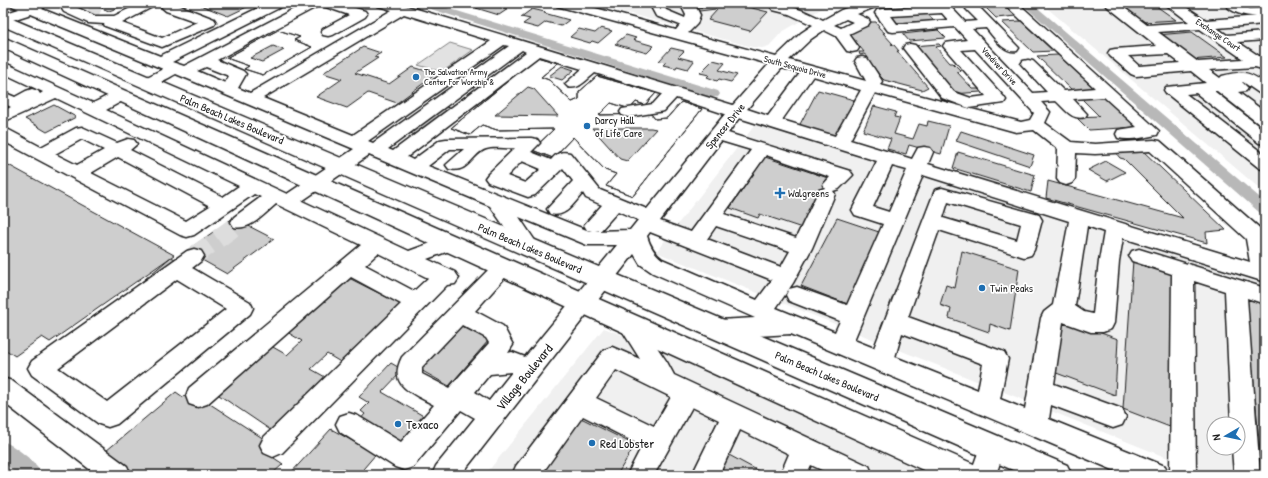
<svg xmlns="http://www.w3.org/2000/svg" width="1268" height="478" font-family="'Patrick Hand',sans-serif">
	<rect width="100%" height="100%" fill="#fff"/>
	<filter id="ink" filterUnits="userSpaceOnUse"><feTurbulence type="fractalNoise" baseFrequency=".025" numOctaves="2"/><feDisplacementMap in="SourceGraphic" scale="8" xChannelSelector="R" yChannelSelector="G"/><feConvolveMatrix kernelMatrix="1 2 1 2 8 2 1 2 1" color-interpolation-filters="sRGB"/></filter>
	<g filter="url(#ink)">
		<path fill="#f0f0f0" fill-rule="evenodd" d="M590,3h249l-18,6 -22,13 -17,10 -13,14 -7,2 -10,-1z
			M1041,3h224v11l-75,6 75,51v122z
			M1265,16v44l-59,-40z
			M762,116l503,158v201h-55l-554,-223zM1214,424h24v24h-24z
			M604,328l51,20 274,127h-444z"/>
		<path fill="#e2e2e2" stroke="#7f7f7f" d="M450,43l23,7 -31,22 -24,-7z"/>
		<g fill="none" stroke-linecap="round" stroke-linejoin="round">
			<path fill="#b8b8b8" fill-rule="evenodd" d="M416,3h15l287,88 2,3 -2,3h-8l-292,-92z
				M1021,3h11l233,199v13l-5,-2z
				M3,441c12,5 35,22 40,34h-25l-15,-13z"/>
		</g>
		<path fill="#cecece" stroke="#1c1c1c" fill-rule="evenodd" d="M88,3h39l1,1 -19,7z
			M204,3h51l-27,13 -28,-11z
			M483,3h15l-3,2 13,4 -9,6 -23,-7z
			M611,3h20l-5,4z
			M712,3h51l-16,2 1,2 20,5 -18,19 -42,-11 9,-10 -1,-1 -17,2 -2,-3 17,-2z
			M962,3h39l15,13 -20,2 -13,-13 -18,2z
			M1116,3h36l24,17 -33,2z
			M532,9l13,3 -1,1 25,7 -8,6 -15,-4 -8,6 -15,-4 7,-5 -9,-2z
			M927,13l7,8 -40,2 -6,-8z
			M1021,21l32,30 -20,1 -31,-30z
			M869,22h7l3,4h-1l1,2 6,5h-2l10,11h-2l3,1 5,6h-2l31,36 -6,3 -38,-10 -3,-3 -14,-19v-2l-3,-2 -4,1 -1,-3h5l-15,-19z
			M601,28l11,3 -14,12 -6,-2 -2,2 -20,-6 9,-8 16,4z
			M278,30l22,7 -6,3 18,7 -49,28 -19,-6 5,-3 -23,-8zM273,46l11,4 -22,12 -12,-4z
			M278,30l22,7 -6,3 18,7 -49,28 -19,-6 5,-3 -23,-8z
			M938,30l8,8 -37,3 -6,-7z
			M1192,32l35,25 -37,3 -33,-25z
			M626,35l10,3 -3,2 21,6 -7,7 -32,-9z
			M939,44l2,2 -5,1 14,16h3l8,8 -4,1 16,17h5l3,3 -29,2 -40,-48z
			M363,47l18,6 -7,4 4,1 -23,15 34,11 24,-17 23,7 -39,29 -29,-10 -21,15 -31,-11 26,-18 -19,-6z
			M671,48l13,3 -6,6 16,4 -6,8 -11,-3 -1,2 -13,-3 3,-3 -7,-1z
			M1058,55l37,34 -22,2 -36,-35z
			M537,57l21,6 -17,14 8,3 23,22 7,-3v-7l18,-16 59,17 -11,12 -9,-3 -6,7 -19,-6 -12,12 52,-1 4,5 12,-1 14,-16 21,7 -69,87 -27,-10 10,-12 -11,-4 -32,-33 -20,21 -21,-8 22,-21 -57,1 -15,-5 -12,10 -19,-7zM528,87l6,2 24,27 -63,-1zM592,128h59l5,1 -29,32 -7,-2z
			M537,57l21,6 -17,14 8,3 23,22 7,-3v-7l18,-16 59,17 -11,12 -9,-3 -6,7 -19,-6 -12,12 52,-1 4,5 12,-1 14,-16 21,7 -69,87 -27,-10 10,-12 -11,-4 -32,-33 -20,21 -21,-8 22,-21 -57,1 -15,-5 -12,10 -19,-7z
			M713,60l12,3 -6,7 18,5 -6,7 -12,-3 -2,2 -10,-4 2,-2 -9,-2z
			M562,66l12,4 -12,10 -13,-4z
			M818,90l36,10 -18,38 -38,-10z
			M1104,96l33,31 -48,3 -13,-13 23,-1 -18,-18z
			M54,105l22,12 -29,15 -22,-13z
			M441,105l13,5 -35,27 -13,-6z
			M874,106l22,6 -2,5 6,1 -6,16 19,5 6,-15 8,2 1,-5 21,5 -8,28 -32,-9 -3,9 -19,-5 4,-10 -28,-8z
			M961,131l73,24 -4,11 -74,-25z
			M1142,150l84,80 -20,2 1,11 -161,-45 2,-17 135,37 -59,-59 -4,-1 -5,-6z
			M958,152l77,23 -4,17 -78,-24z
			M765,157l63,21 -26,50 -42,-14 -2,4 -28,-10z
			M1106,161l19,11 -18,9 -19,-11z
			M3,162l171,93 -124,87 -8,-5 -27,19 -12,-8z
			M233,218l41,21 -47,35 -41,-23z
			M837,218l45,15 -32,72 -49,-19z
			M962,251l57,18 -9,62 -20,-7 -1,8 -40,-14 2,-9 -11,-4 6,-20 9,3z
			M171,257l9,4 -39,32 -9,-3z
			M1133,260l43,14 -1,155 -52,-20z
			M349,278l53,27 -60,58 -15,-9 -16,15 16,9 -55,53 -56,-38 55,-47 16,9 15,-14 -15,-9z
			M1246,296l19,6v162l-4,-2z
			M1058,318l60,21 -3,56 -64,-24z
			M459,325l30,15 -40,46 -30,-17z
			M391,363l12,7 -21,22 45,26 -25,29 -43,-26 6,-7 -4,-3 8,-8 -10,-6z
			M190,391l91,59 -7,8 9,6 -12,11h-134l-31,-24 70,-59 7,5z
			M579,417l56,28 -18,30h-79z
			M331,429l45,25 -18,21h-4l-11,-6 -5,6h-49z
			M729,455l37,20h-48z"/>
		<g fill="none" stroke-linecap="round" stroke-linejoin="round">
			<path stroke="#ddd" stroke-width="14" stroke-dasharray="14 8" stroke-linecap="butt" d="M88,10l11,5"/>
			<path stroke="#ddd" stroke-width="19" stroke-dasharray="19 10" stroke-linecap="butt" d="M194,256l47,-34"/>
			<g stroke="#1c1c1c" stroke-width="3">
				<path id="minor" d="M10,3l32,1 2,3 -2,2 118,47 108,-53h17l-2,3 -111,56 12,4 121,-63h34l26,8 2,3 -2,3 -32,18 -5,1 -5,-1 -2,-3 2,-3 26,-14 -29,-10 -103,55 26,11 3,3 -8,14 12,5 142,-83 -14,-4 -2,-3h21l336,102 36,-41 -212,-58 -2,-3h22l99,27 4,-5 -24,-9 -7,-13h14l3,7 19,8 1,-3 -6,-12h14l6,12 -3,9 -9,9 88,24 25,-24 12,-8 -24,-11 -16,-4 -5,-7c20,0 37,8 55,17l18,-10 20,-7h19l-2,3 -21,8 11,5 2,3 -2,3 -19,9 10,14 -2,3 -5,1 -5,-1 -11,-15 -12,-6 -13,9 -22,21 77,21 -11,-20 2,-3 5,-1 5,1 15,23 -2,4 141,37 9,-2 4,-7 -59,-64 -14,1 43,47 2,3 -2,3 -35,5 -27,-10 -39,-50 2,-3 5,-1 5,1 39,47 17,6 15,-2 -43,-50 2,-3 22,-3 -12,-13 -62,5 -5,-1 -13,-18 2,-3 5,-1 53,-3 -2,-3h14l18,19 13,-1 -12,-12 2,-3h10l41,42 -2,3c-13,3 -23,-14 -31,-23l-14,1 61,64 14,-1 -26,-28 2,-3 5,-1 5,1 31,30 31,-3 -92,-85h15l141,128 -2,4c-12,2 -27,6 -39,3l-2,-4 2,-4 19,-3 -33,-30 -31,2 14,15 -2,3c-13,4 -20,-8 -29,-16l-15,1 9,10 -5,11 26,19 24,2 59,-4 6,1 103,90 2,3v46l-3,1 -139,-43 -4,23 -5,62 -3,6 -8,3h-12l-28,-10 -9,62 68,25 4,8 -4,8 -9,3 -62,-23 -2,14 116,47 4,9h-44l-334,-141 -72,4 -8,-3 -3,-6 3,-6 8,-3 36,-2 -102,-45 -13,-9 -6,-10 -173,221h-29l4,-9 39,-48 -14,-8 -48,57 -9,3 -9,-3 -55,-35 -4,-8 4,-8 9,-3 9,3 43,26 33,-37c-21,-12 -47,-18 -32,-48l94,-95 7,-3 7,3 3,5 -3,5 -35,39 28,15 10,19 -5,8 4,-1 13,5 92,-112h-30l-68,-28 21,31 -3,5 -7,2 -7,-2 -33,-47 -121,-51 -67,46 107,50 41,-15 7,2 3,5 -3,5 -30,11 28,13 4,6 -4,6 -8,1 -165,168 -9,4 -9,-4 -4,-8 4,-8 137,-133 -50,-27 -144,127 -9,3 -9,-3 -3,-8 3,-8 172,-143 -85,-41c-12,10 -26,27 -42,23l-3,-5 3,-5 27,-20 -7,-3 -60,41 -7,2 -7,-2 -177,-94v-12l6,1 32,17 35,-19 6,-1 35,16 11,-4 6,1 3,4 -7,6 93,47 16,-11 -183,-88 -53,24v-11l8,-4 -8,-4v-11l12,5 11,-6 6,-2 6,2 2,3 3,-2 -40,-19v-11l90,41c11,-5 23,-14 35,-11l2,3 -2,3 -22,12 181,84 67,-45 -178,-75c-10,5 -22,14 -33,11l-3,-3 3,-3 20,-10 -132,-55 -28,9v-9l16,-5 -7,-3zM942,13l6,7 -51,4 -6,-8zM404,14l87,27 -138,94 -90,-37zM846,19l7,3 -12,6 -7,-3zM504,45l5,1 -136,97 -5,-2zM522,50l4,2 -133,99 -5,-2zM539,56l43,13 -17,15 3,3c11,3 18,-7 27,-14l67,21 -9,10 -31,5 -2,3 2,3 6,2 36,-6 12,-13 49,16 -78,95 -47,-19 -30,-37c-9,-2 -13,0 -19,7l-20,-8 9,-9 -3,-4 -6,-1 -85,1 -6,1 -27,20 -6,-3zM206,67l23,9 -4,7 -28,-12zM782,68l18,5 -32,43 -21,-7zM813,76l48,14 -26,46 -53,-16zM875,93l141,39 18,-2 24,19 -1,30 3,4 6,2 6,-2 3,-4 1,-26 19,1 55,-3 96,88 4,23 -322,-98 5,-12 -3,-4 -6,-1 -6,1 -6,11 -62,-19zM739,118l138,43 -25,49 3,5 28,9 -36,81 -50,-18 -8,2 -3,6 3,6 51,20 -5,11 -59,-24 17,-25 19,-35 23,-54 -2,-3 6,-2 14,-14 -3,-4 -122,-38zM82,139l22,11 -27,15 -22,-11zM721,141l30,9 -60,82 -31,-11zM515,148l-27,26 -3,4 3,4 40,15 7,-2 28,-27 10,13 -26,28 3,5c16,4 23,-10 33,-21l3,5 16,7 -18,20 3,5 5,1h-3l-161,-65 22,-17h14l-18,16 3,4c20,5 23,-16 37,-20 8,-3 21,0 29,-1zM766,155l64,22 -7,8 2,3 -6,2 -2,4 -21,44 -72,-24zM118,157l92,49 -24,15 -95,-48zM522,161l19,8 -16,14 -18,-7zM892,166l15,4 -18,42 -16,-5zM923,175l146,46 -16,84 -9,7 -3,6 -16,91 -25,-10 8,-40 -4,-7 -96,-35 31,-87 85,27 7,-2 3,-5 8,-30 -3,-5 -97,-27 -7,2 -61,158 -20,-8zM948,202l73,22 -4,16 -74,-22zM618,211l20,9 -8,10 -35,1 6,-1zM716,226l74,25 -9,16 -74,-28zM1087,226l17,6 -5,29 -6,53 -9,-2 -9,-6zM650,232l122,48 -15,20 -95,-41c-8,-6 -12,-13 -15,-23zM378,253l50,25 -14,13 -49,-26zM462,325l24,13 3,5 -40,45 -27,-14v-7zM902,333l81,31 -5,26 -83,-33zM511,372h1l-23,29 -14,-9 15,-18z
					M65,3h16l-5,4 19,9h19l27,-13h32l41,16 2,3 -2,3 -52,22 -57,-21 -1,-2 -16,-1 -24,-11 -2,-3zM158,4l8,7 31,11 -35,16 -40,-15z
					M1103,3h15l29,22 42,-3 -25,-19h16l26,17 54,-4c-12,1 -28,-2 -36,-13h16l10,6 15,-1v16l-48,4 10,7 38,-3v8l-27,2 27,18v9h-3l-7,-2 -46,3 11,8 2,-2c21,-5 25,-5 43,7v12l-6,-2 -16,-11h-1l6,6 -2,3 -8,1 27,20v13l-6,-1 -42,-33h-3l51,40v13l-6,-1 -63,-50 -10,1 79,61v15l-6,-2 -93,-75 -2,-3 2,-3 40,-4 -15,-12 -55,5 -5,-2 -21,-18 -2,-3 2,-3 5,-1 42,-3zM1200,29l43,30 -45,3 -40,-30zM1168,54l12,9 -41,3 -11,-10z
					M194,249l7,2 3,5 -3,5 -9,7 58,34 3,6 -3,6 -133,110 -9,3 -9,-3 -67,-49 -4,-7 4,-7 155,-110zM177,279l49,30 -119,93 -49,-34z
					M1139,249l126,39v16l-18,-6 13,177h-26l-2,-27h6v-24h-7l-6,-133 -31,-10 2,194h-26l2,-201 -40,-13 -3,-5 3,-5z
					M629,315l8,3 30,44 7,13 195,91 4,9h-41l-21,-10 -5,10h-26l9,-21 -49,-24 -21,45h-27l27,-55 -27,-13 -38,68h-27l15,-29 -59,-30 -42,59h-29l4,-9 88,-116 8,-3 28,12 -22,-35 3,-6zM616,370l55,27 -17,29 -58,-28z
					M3,378l9,3 115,85 4,9h-34l-94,-73z
					M992,435l9,4 4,8 -9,28h-26l13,-36z"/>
			</g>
			<g stroke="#1c1c1c" stroke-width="3">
				<path id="major" d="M3,15l1064,450 5,10h-48l-1021,-449z
					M3,37l973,428 5,10h-47l-931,-427z"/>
			</g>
			<use href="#minor" fill="#fff" fill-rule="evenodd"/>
			<use href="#major" fill="#fff" fill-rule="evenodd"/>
		</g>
	</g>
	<g fill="#1f6fb2" stroke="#fff" stroke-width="1.5">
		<circle cx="416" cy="77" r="4"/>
		<circle cx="587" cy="126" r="4"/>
		<path d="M778 187h4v4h4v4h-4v4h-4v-4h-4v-4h4z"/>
		<circle cx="982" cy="288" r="4"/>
		<circle cx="398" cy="424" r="4"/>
		<circle cx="592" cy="443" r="4"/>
	</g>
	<g text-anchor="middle" stroke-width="3.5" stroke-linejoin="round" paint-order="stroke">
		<g font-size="9" fill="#1c1c1c" stroke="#fff">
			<text transform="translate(1218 35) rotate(34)" y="3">Exchange Court</text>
			<text transform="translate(999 66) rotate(47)" y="3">Vandiver Drive</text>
			<text transform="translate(795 67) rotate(15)" y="3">South Sequoia Drive</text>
		</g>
		<g font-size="9" fill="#1c1c1c" stroke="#fff" text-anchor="start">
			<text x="424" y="75">The Salvation Army<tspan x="424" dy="10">Center For Worship &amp;</tspan></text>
		</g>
		<g font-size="11" fill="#1c1c1c" stroke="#fff">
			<text transform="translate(232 119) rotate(23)" y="4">Palm Beach Lakes Boulevard</text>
			<text transform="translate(725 126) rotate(-51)" y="4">Spencer Drive</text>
			<text transform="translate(530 248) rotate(23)" y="4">Palm Beach Lakes Boulevard</text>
			<text transform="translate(827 376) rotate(23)" y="4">Palm Beach Lakes Boulevard</text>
		</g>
		<g font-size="11" fill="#1c1c1c" stroke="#fff" text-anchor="start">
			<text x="595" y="124">Darcy Hall<tspan x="595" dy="13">of Life Care</tspan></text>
			<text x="788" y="197">Walgreens</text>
			<text x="990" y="292">Twin Peaks</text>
		</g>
		<g font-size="13" fill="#1c1c1c" stroke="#fff">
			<text transform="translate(524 377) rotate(-51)" y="5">Village Boulevard</text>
		</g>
		<g font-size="13" fill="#1c1c1c" stroke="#fff" text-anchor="start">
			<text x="406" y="429">Texaco</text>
			<text x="600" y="448">Red Lobster</text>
		</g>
	</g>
	<rect width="1268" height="478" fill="none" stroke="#fff" stroke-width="16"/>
	<rect x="8" y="8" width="1252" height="462" fill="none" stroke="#1c1c1c" stroke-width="1.5" filter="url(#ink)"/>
	<g transform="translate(1226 436) rotate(261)"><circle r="19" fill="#ffffff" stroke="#a4a4a4"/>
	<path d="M0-3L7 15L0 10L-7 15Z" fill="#1f6fb2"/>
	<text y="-6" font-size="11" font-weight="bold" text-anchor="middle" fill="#1c1c1c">N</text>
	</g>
</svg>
